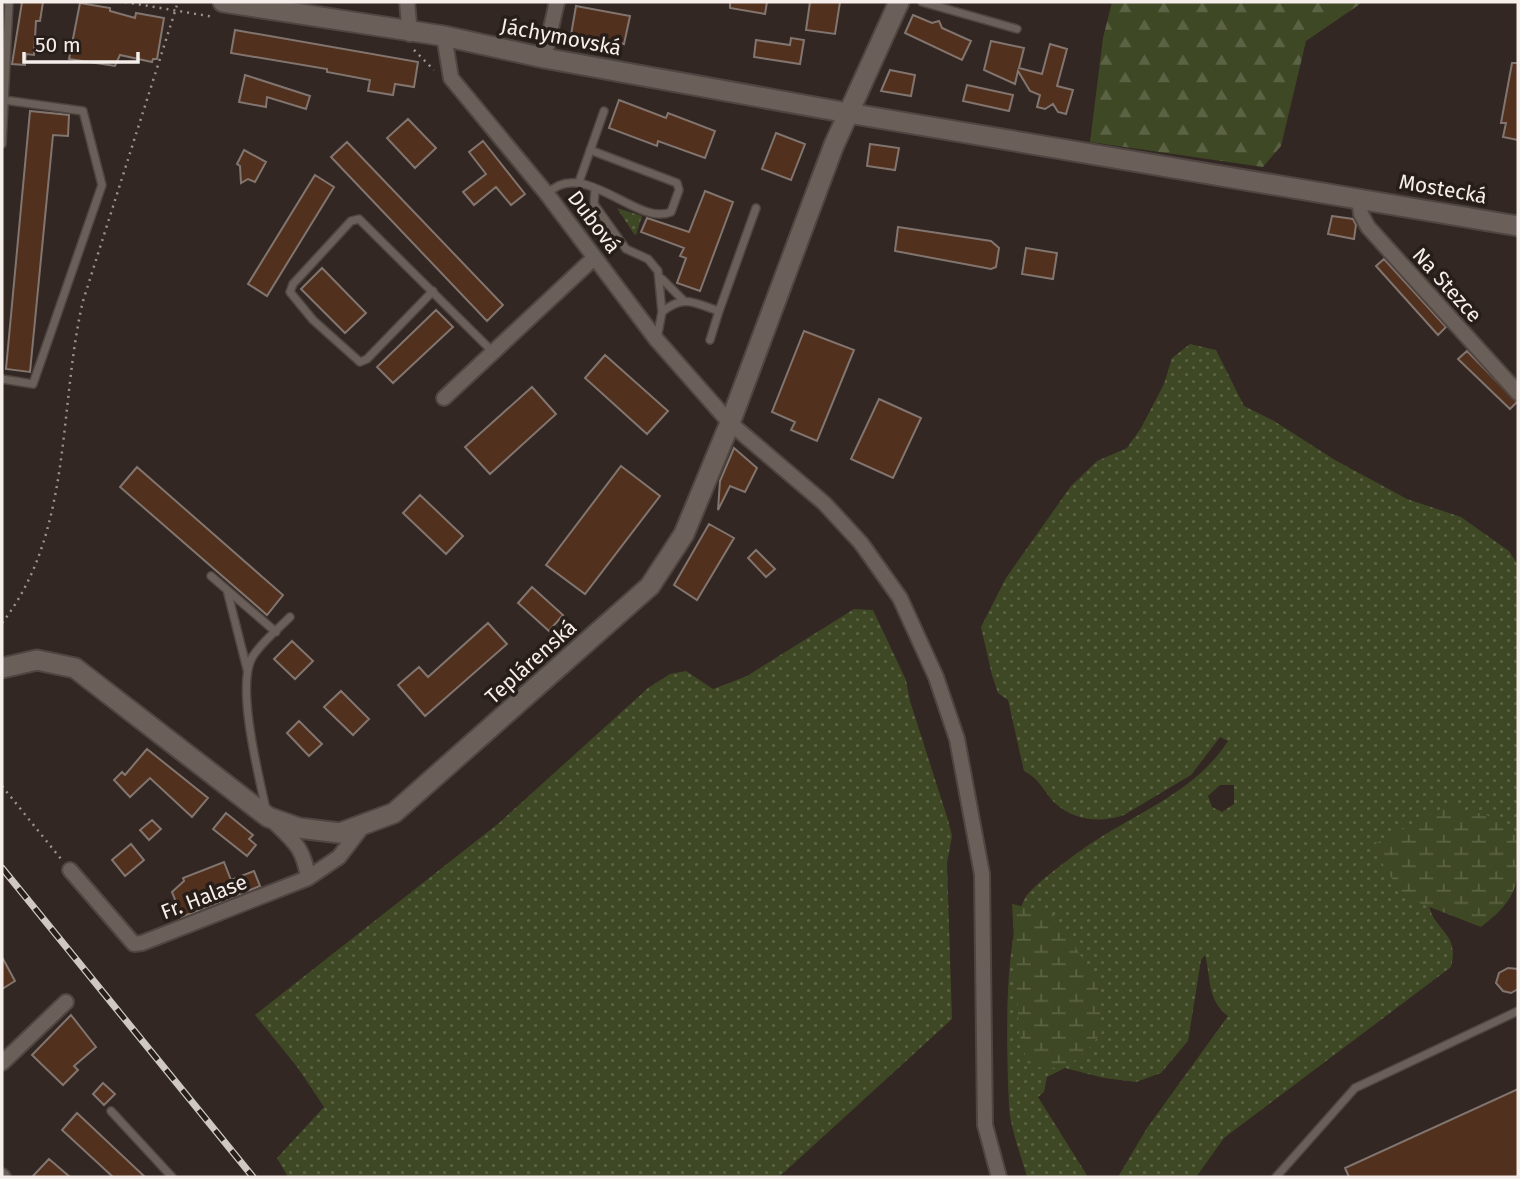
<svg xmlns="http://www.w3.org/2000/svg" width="1520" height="1179" font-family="'Fira Sans',sans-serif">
	<defs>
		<pattern id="grass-dots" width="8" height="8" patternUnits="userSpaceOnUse" patternTransform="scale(1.75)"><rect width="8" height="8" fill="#3f4825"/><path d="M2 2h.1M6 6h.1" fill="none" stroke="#5b6345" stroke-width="1.8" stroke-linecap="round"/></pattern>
		<pattern id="forest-firs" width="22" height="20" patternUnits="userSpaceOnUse" patternTransform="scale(1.75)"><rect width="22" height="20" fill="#3f4825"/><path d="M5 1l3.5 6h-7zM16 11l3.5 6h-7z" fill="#5b6345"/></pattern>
		<pattern id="wetland-marsh" width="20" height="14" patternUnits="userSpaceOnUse" patternTransform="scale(1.75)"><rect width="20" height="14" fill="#3f4825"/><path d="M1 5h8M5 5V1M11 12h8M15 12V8" fill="none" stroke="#5b6345"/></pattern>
	</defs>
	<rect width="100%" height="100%" fill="#322722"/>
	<path fill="url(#grass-dots)" fill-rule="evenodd" d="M617,208l25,8 -6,19 -2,-1z
		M1190,344l26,6 28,56 30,15 61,39 72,39 54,18 48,34 9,14v274l-90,56c0,37 33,33 23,72l-227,171 -28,39h-78l29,-49 81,-112c-21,-16 -17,-38 -23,-61l-4,5 -13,81 -27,32 -25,9 -32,-4 -39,-10 -18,9 -3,15 -6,5 50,80h-61c-6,-22 -17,-49 -18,-72 -2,-45 -7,-173 18,-210 9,-12 57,-48 71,-56 47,-30 99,-50 130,-98l-8,-4 -29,38 -67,40c-23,8 -50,6 -69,-12 -12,-12 -15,-24 -31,-32l-16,-71 -10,-7 -6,-18 -11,-48 25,-49 65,-92 26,-25 30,-13 14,-20 23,-44 8,-26zM1220,785h14v19l-12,8 -10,-5 -4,-11z
		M854,609l19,1 33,70 4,21 38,119 4,16 -5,27 5,156 -173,158h-491l-11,-19 47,-51 -26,-39 -43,-53 244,-192 149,-135 22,-14 16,-3 27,18 34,-13z"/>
	<path fill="url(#forest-firs)" d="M1112,2h251l-57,39 -25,105 -18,21 -173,-25 13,-104z"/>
	<path fill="url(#wetland-marsh)" d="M1447,806l40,9 31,19c2,47 2,63 -37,93l-77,-30 -33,-51z
		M1012,904l40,9 45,67 5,52c-24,30 -35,42 -74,33l-9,-33z"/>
	<path fill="#51301e" stroke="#82756f" stroke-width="2" d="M22,2h21l-3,19h-4l-2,34 -8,-1 -1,11 -13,-1z
		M730,2h37l-2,12 -35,-6z
		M810,2h30l-5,32 -29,-4z
		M80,3l30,5v3l25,7 1,-5 28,5 -7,41h-4l-1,3 -32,-7 -5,11 -46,-7z
		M576,6l54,10 -6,28 -53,-9z
		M913,15l19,8 7,-2 3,7 29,13 -9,19 -57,-27z
		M235,30l183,32 -4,25 -19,-3 -2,11 -25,-4 2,-11 -43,-8v-3l-96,-16z
		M791,38l13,2 -4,24 -46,-7 2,-17 34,5z
		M991,41l33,7 -5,20 23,6 8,-30 17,5 -10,37 16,4 -7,24 -8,-2 -5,-8 -8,5 -8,-2 3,-12 -10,-4 -12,-20 -3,13 -31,-14z
		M1512,63h6v77l-15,-3 3,-14h-5z
		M890,70l25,5 -4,21 -30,-5z
		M245,75l65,21 -4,13 -39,-12 -1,10 -27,-5z
		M967,85l46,10 -4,16 -46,-10z
		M619,100l47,18 2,-5 47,18 -10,27 -47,-17 -1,5 -48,-18z
		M30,111l39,4 -1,21 -15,-1 -23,237 -24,-3z
		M408,119l28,29 -21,20 -28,-30z
		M776,133l29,11 -14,36 -29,-11z
		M483,141l42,53 -14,11 -15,-18 -22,18 -11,-13 23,-18 -17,-22z
		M347,142l156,163 -16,16 -156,-164z
		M870,144l29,4 -4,22 -28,-4z
		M244,150l22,12 -11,20 -7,-3 -7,4 -1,-17 -3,-2z
		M315,175l19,12 -67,109 -19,-12z
		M705,191l28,11 -33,89 -23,-8 9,-25 -6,-2 4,-8 -43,-16 6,-14 42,14z
		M1332,216l21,3 3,6 -2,14 -26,-5z
		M898,227l93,14 8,7 -3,19 -5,2 -96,-18z
		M1026,248l31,5 -4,26 -31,-5z
		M1384,259l62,68 -8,8 -62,-69z
		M322,268l44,45 -21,20 -44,-44z
		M436,310l17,17 -60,56 -16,-16z
		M804,331l50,19 -37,91 -26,-11 4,-8 -23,-10z
		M1467,351l50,51 -7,7 -52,-50z
		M605,355l63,56 -21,23 -62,-56z
		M532,387l24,27 -66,60 -25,-27z
		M879,399l42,19 -28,60 -42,-19z
		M734,448l23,20 -12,24 -15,-6 -12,24 2,-29z
		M621,466l39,30 -75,98 -39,-29z
		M137,467l146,128 -16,20 -147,-128z
		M420,495l43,41 -17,18 -43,-41z
		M709,524l25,14 -37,62 -23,-15z
		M756,550l19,19 -9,8 -18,-19z
		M532,587l31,28 -14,16 -31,-28z
		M488,623l19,21 -82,72 -27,-31 21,-18 9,10z
		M292,641l21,20 -18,18 -21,-20z
		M341,691l28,28 -16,16 -29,-28z
		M299,721l23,23 -13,12 -22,-23z
		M147,749l61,49 -16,19 -42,-39 -20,19 -16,-17 8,-8 3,3z
		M226,813l27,22 -4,4 7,6 -9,11 -34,-27z
		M152,820l9,9 -12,11 -9,-10z
		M131,844l13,16 -19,16 -13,-16z
		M224,862l7,18 23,-9 6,15 -78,31 -10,-25 12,-11 -1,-3z
		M2,957l13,24 -13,8z
		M1508,968l10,1v20l-7,4 -8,-2 -7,-8 3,-10z
		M71,1015l25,32 -22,19 4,4 -15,15 -31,-30z
		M103,1083l12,11 -11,11 -11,-11z
		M1518,1089v88h-169l-4,-9z
		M77,1113l68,64h-32l-51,-47z
		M49,1159l21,18h-38z"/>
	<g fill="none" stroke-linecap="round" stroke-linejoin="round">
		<g stroke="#4f4541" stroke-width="10">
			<path id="service" d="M922,2l95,27
				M2,144l7,-142
				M579,182l25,-71
				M595,189l-1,15 32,45 22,10 10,12 4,41
				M547,194c36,-38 90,33 124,18l8,-22 -2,-7 -87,-33
				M662,279l21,21
				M433,291l-66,68 -7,3 -47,-42 -23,-28 3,-8 58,-63 8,-2 134,133
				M657,338l5,-26c22,-18 32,-9 57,-1l37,-103
				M710,340l9,-29
				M2,379l31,5 69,-199 -19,-74 -79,-11
				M211,576l65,56
				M227,590l20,79
				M266,809c-7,-32 -31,-126 -13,-153 9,-14 25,-27 37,-39
				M111,1111l61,66
				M1276,1177l79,-89 163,-77"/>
		</g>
		<g stroke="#4f4541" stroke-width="18">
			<path id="minor" d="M407,2l3,32
				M444,36l7,42 96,116 109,145 74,84 94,80 37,40 39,55 36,79 21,62 25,135 3,251 14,52
				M544,58l13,-56
				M1359,198l2,16 7,13 150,166
				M444,398l150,-140
				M274,822c21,20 30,27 34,56
				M70,870l64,74 8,-1 166,-65 31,-21 23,-30
				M2,1063l64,-61
				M2,1176l1,1"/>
		</g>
		<g stroke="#4f4541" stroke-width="23">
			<path id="tertiary" d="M223,2l221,34 100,22 304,55 670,113
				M2,668l35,-8 38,8 193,149 31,11 41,5 54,-20 256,-227 34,-52 46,-111 104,-278 65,-143"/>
		</g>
		<path stroke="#9b928e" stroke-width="2.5" stroke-dasharray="2 5" stroke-linecap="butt" d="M125,2l89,15
			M414,50l20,20
			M2,623c71,-91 56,-215 81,-322l95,-299
			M2,786l59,73"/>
		<use href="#service" stroke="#6b5f59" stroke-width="7"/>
		<use href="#minor" stroke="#6b5f59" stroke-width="14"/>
		<use href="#tertiary" stroke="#6b5f59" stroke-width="19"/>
		<g stroke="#cec7c2" stroke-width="7">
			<path id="rail" d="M2,868l251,309"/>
		</g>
		<use href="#rail" stroke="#281e19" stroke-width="4.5" stroke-dasharray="13" stroke-linecap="butt"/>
	</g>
	<g text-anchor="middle" stroke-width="7" stroke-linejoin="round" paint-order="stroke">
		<g font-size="21" fill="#f5eeea" stroke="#281e19">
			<text transform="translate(561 37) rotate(11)" y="7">Jáchymovská</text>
			<text transform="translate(1443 189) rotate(10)" y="7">Mostecká</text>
			<text transform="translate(594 222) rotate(53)" y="7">Dubová</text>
			<text transform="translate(1447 285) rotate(48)" y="7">Na Stezce</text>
			<text transform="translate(531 662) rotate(-42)" y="7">Teplárenská</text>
			<text transform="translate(204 897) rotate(-21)" y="7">Fr. Halase</text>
		</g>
	</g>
	<rect width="1520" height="1179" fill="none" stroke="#f5eeea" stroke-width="7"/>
	<path d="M24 52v10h114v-10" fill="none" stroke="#f5eeea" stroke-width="3.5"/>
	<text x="35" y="52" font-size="21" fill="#f5eeea" stroke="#281e19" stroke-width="5" paint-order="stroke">50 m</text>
</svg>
